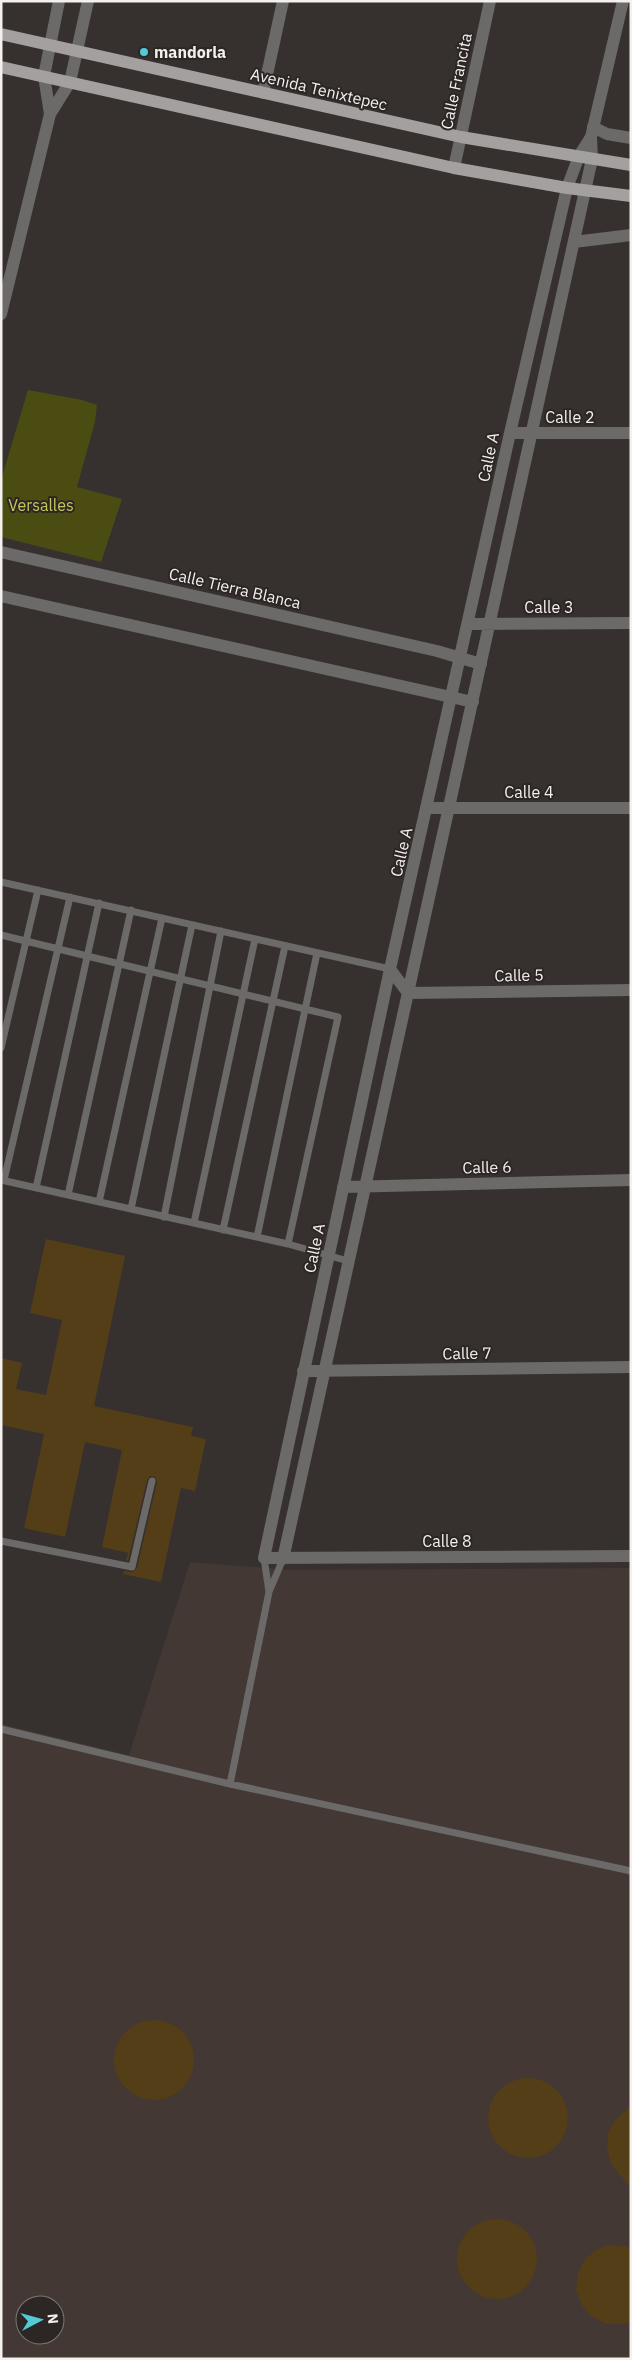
<svg xmlns="http://www.w3.org/2000/svg" width="632" height="2360" font-family="'IBM Plex Sans',sans-serif">
	<rect width="100%" height="100%" fill="#36312f"/>
	<path fill="#433833" fill-rule="evenodd" d="M190,1562l102,8 339,-2v791h-630v-635l128,31zM25,2305h30v30h-30z"/>
	<path fill="#4a4c12" d="M28,390l54,10 15,5 -2,17 -18,65 45,12 -21,63 -100,-25v-57z"/>
	<path fill="#533e18" d="M46,1239l79,17 -31,150 99,21 -2,9 15,3 -11,52 -14,-3 -20,94 -38,-8 1,-3 9,1 4,-4 20,-86 -2,-5 -5,-1 -3,4 -19,81 -2,-1 2,-7 -26,-6 20,-97 -37,-8 -20,95 -41,-9 20,-94 -43,-9v-67l21,5 -6,26 30,6 16,-75 -32,-7z
		M114 2060a40 40 0 1 1 80 0a40 40 0 1 1-80 0Z
		M488 2118a40 40 0 1 1 80 0a40 40 0 1 1-80 0Z
		M631,2106v82l-20,-24 -4,-15 1,-16 8,-14z
		M457 2259a40 40 0 1 1 80 0a40 40 0 1 1-80 0Z
		M608,2245l17,1 6,2v73l-7,3h-18l-15,-8 -10,-12 -5,-15 2,-16 7,-14 11,-9z"/>
	<g fill="none" stroke-linecap="round" stroke-linejoin="round">
		<path stroke="#6c6969" stroke-width="7" d="M1,882l389,87
			M1,935l337,82 -50,227
			M1,1048l37,-158
			M1,1180l287,64 60,17
			M4,1180l66,-283
			M36,1188l63,-285
			M68,1195l63,-285
			M99,1202l63,-284
			M131,1209l61,-284
			M164,1217l57,-286
			M194,1223l61,-284
			M223,1230l62,-284
			M257,1237l60,-284
			M1,1541l131,26 20,-86
			M264,1558l5,34
			M1,1729l229,55 401,87
			M230,1784l39,-192 14,-33"/>
		<path stroke="#6c6969" stroke-width="12" d="M44,76l6,38
			M263,93l20,-92
			M591,137l-12,19 -12,32 -57,245 -120,536 -126,589 367,-2
			M454,168l36,-167
			M574,242l57,-7
			M1,314l49,-200 20,-32
			M510,433h121
			M1,552l436,99 44,13
			M1,596l472,106
			M468,624l163,-1
			M427,808h204
			M390,969l18,24 223,-3
			M343,1187l288,-7
			M303,1371l328,-4
			M283,1559l309,-1400 -1,-22 32,-136"/>
		<path stroke="#6c6969" stroke-width="12" d="M44,76l15,-75
			M70,82l18,-81
			M593,127l14,7 24,4"/>
		<path stroke="#a5a0a0" stroke-width="12" d="M1,34l460,103 170,28
			M1,67l453,101 113,20 64,8"/>
	</g>
	<circle fill="#52cbd8" stroke="#2c2725" stroke-width="2" cx="144" cy="52" r="5"/>
	<g text-anchor="middle" stroke-width="4" stroke-linejoin="round" paint-order="stroke">
		<g font-size="16" font-weight="bold" fill="#f3f0ee" stroke="#2c2725" text-anchor="start">
			<text x="154" y="58">mandorla</text>
		</g>
		<g font-size="16" fill="#f3f0ee" stroke="#2c2725">
			<text transform="translate(456 81) rotate(-78)" y="6">Calle Francita</text>
			<text transform="translate(319 89) rotate(13)" y="6">Avenida Tenixtepec</text>
			<text x="570" y="423">Calle 2</text>
			<text transform="translate(488 457) rotate(-78)" y="6">Calle A</text>
			<text transform="translate(235 588) rotate(13)" y="6">Calle Tierra Blanca</text>
			<text x="549" y="613">Calle 3</text>
			<text x="529" y="798">Calle 4</text>
			<text transform="translate(401 852) rotate(-77)" y="6">Calle A</text>
			<text transform="translate(519 975) rotate(-1)" y="6">Calle 5</text>
			<text transform="translate(487 1167) rotate(-1)" y="6">Calle 6</text>
			<text transform="translate(314 1248) rotate(-78)" y="6">Calle A</text>
			<text transform="translate(467 1353) rotate(-1)" y="6">Calle 7</text>
			<text x="447" y="1547">Calle 8</text>
		</g>
		<g font-size="16" fill="#c4c85b" stroke="#2c2725">
			<text x="41" y="511">Versalles</text>
		</g>
	</g>
	<rect width="632" height="2360" fill="none" stroke="#f3f0ee" stroke-width="5"/>
	<g transform="translate(40 2320) rotate(84)"><circle r="24" fill="#2c2725" stroke="#7c7775"/>
	<path d="M0-4L9 19L0 12L-9 19Z" fill="#52cbd8"/>
	<text y="-8" font-size="14" font-weight="bold" text-anchor="middle" fill="#f3f0ee">N</text>
	</g>
</svg>
